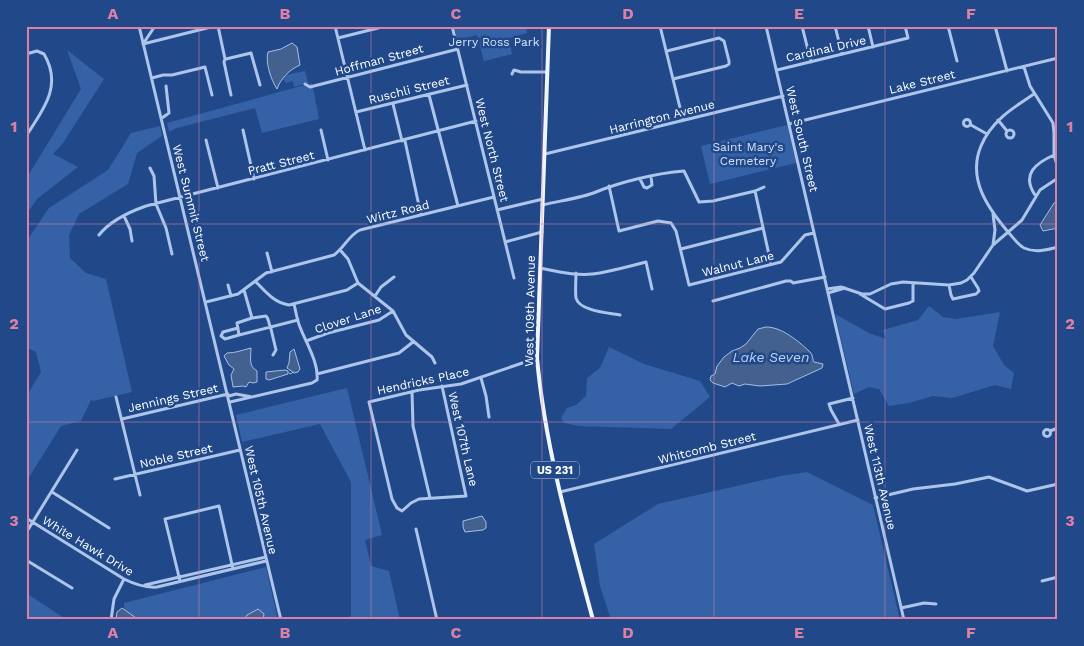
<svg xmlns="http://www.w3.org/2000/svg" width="1084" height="646" font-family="'Work Sans',sans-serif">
	<rect width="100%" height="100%" fill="#214989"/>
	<path fill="#3562a6" d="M454,26h72l1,7 -18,5 3,16 -28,7 -7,-26 -20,5z
		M67,50l37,29 -41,64 -10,11 25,13 -41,32 -11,16v-36l55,-90z
		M305,71l3,12 -14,4 -1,-6 -7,2 -3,-4 3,-4z
		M312,83l7,36 -57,14 -7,-25 -78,20 -8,4 -2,-9z
		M787,125l9,38 -86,21 -9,-38z
		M160,126l2,10 -25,17 -9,31 -49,30 -10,21 1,23 16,15 20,6 26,113 -39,9 -2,-1 -10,21 -20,5 -35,56v-85l15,-25 -5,-20 -10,-5v-105l23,-34 59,-38 23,-37z
		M929,306l14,11 13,2 44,-7 -7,34 11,19 10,8 -3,16 -16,-4 -43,13 -19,-2 -24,7 -20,3 -10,-17 -10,-2 -15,7 -19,-80 34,19 17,6 -3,-9 35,-10z
		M609,347l35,17 56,17 10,16 -39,32 -92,-3 -15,-3 -3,-5 6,-10 9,-3 10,-9 1,-18 13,-10z
		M347,388l35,147 -17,5 6,26 18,5 11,49h-61l12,-4v-134l-31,-58 -78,18 -6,-27z
		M807,472l66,33 27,115h-289l-11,-34 -6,-42 64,-40 123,-28z
		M266,567l12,53h-139l-15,-11v-6z
		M26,593l38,25 1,2h-39z"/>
	<path fill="#44608f" stroke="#a1bfec" d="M292,43l5,4 3,18c-11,5 -19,13 -23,24 -6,-9 -12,-27 -9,-37l13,-3z
		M1058,200v28l-15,3 -3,-6 14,-22z
		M766,327c16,0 32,14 43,24 4,3 3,7 5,11l9,2 -1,4 -35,16 -27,2 -15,-2 -6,2 -7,-3 -7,4 -12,-4 -3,-3 1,-4 4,-2 2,-8 7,-9 8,-6 8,-3 6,-4 12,-15z
		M251,348c0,9 -3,18 6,23v11l-4,1 -4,-1 -3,5 -3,-1 -10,1 -2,-12 3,-6 -5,-4 -5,-9 3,-3c9,0 15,-3 24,-5z
		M294,349l6,20 -2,3 -4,1 -7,-5 2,-5 1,-11z
		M285,370l3,1v3l-19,6 -3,-1v-7z
		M482,516l4,6v6l-3,2 -18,2 -2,-5v-6z
		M122,608l17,12h-23l1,-8z
		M258,609l6,5 -1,6h-19l3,-5z"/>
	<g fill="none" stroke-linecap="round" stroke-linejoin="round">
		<path stroke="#a1bfec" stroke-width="1" d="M289,373l2,1 2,-2"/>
		<path stroke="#adc5ea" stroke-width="3" d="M139,26l142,594
			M218,26l7,33 -1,3 7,33
			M335,26l30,124
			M452,26l62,252
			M660,26l23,94
			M766,26l138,594
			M802,26l9,36
			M835,26l7,28
			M868,26l5,21
			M948,26l9,35
			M995,26l12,45
			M338,38l48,-12
			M143,44l72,-18
			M143,44l12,-18
			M667,51l52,-13 5,3 5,20v3l-3,2 -53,13
			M26,54l11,-3 7,3c19,32 -1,56 -18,82
			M226,59l25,-6 9,32
			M1024,67l6,19 23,37 1,10v22l4,13
			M777,70l131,-32 -3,-12
			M512,74l2,-4 7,2h26
			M152,78l11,-3h9l33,-8 7,28
			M305,84l5,3 148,-38
			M1034,94c-21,14 -43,27 -53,52 -14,33 7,62 27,86 5,5 9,12 16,16 11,5 23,2 34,-1
			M429,95l29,111
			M393,104l9,37
			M356,112l111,-27
			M162,118l7,-5 -3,-27
			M963.5 123a3.5 3.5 0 1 1 7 0a3.5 3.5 0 1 1-7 0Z
			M998,120l9,11
			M789,124l269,-66
			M971,125l16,9
			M243,130l11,49
			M321,130l7,30
			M1006 134a4 4 0 1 1 8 0a4 4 0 1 1-8 0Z
			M206,140l12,48
			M405,141l16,74
			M545,154l238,-58
			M150,168l4,8 2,28 10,24 6,26
			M640,179l4,8 3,1 5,-3 -1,-9
			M609,186l10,45 39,-10 13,2 5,8 13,54 92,-23 24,-27 9,-2
			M764,187l-9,4 16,73
			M1035,195c-14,-21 1,-32 19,-40
			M542,205c16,-4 40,-7 54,-13 24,-10 61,-19 88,-21l15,31 14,-1 42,-10
			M497,210l46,-11
			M124,216l6,13 2,12
			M99,235c11,-14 30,-23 47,-29l330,-85
			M505,242l37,-10
			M993,245l2,-15 -2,-16
			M681,249l82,-21
			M341,251l7,8 10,24 35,28 13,24 26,22 3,6
			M267,253l5,19
			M540,268c19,4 40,9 60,5 15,-3 31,-7 46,-11l6,27
			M576,273c0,8 -1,18 0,25 3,13 33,15 44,17
			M255,281c10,10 19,22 34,24l58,-15 11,-7
			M228,285l3,11
			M949,285l2,10 2,4 23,-5 3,-3 -1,-3 -7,-11
			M827,289l14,-2 21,7h8l21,-10 12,-2 46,3 12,-2 6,-3 7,-7 19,-28 29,-25 18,-30 18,-12
			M244,290l8,28
			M828,293l17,-5
			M860,294l25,15 24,-6 4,-2v-18
			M375,296l6,-9 13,-10
			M713,301l73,-20h5l2,2 32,-6
			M206,302l32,-8 28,-21 68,-18c10,-7 15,-20 26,-25l134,-33
			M238,328l-15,4 -2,4 4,3 14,-4
			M306,341l22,-8 51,-13 14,-9
			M273,355l3,-5 -5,-21c-2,-4 -2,-10 -5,-13l-14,2 -15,5 2,12 59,-15
			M317,374l82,-21 14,-11
			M481,378l5,18 3,21
			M442,386l24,110 -47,3 -8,4 -9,8 -5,-3 -5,-9 -23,-97 50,-12 42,-6 76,-26
			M412,392l1,34 17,72
			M229,396l7,-2 16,3
			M116,397l24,98
			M230,402l82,-19 5,-3c2,-17 -11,-37 -17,-53 -3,-7 -4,-15 -6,-23
			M122,419l106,-25
			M839,424l-8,-14 -2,-6 24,-6
			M1043.5 433a3.5 3.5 0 1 1 7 0a3.5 3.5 0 1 1-7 0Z
			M1050,431l8,-3
			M115,479l125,-29
			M52,492l57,36
			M560,492l298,-72
			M875,498l38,-9 42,-5 34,-7 38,14 31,-7
			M26,518l98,61c10,5 21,9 33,8l109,-26
			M416,529l21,91
			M26,533l51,-83
			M26,560l46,28
			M180,581l-15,-62 54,-13 14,63
			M1042,581l16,-4
			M145,585l121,-28
			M901,608l23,-5 12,1
			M111,620l3,-21 10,-20"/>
		<path stroke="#f1f6fe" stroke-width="4" d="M549,26l-12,332c8,89 33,176 56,262"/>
	</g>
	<path fill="none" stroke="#dd80a5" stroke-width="1" stroke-opacity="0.55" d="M199,26v594M371,26v594M542,26v594M714,26v594M885,26v594M26,224h1032M26,422h1032"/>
	<g text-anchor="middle" stroke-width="5" stroke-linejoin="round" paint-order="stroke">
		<rect fill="#214989" stroke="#bcc8dc" stroke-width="1" x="531" y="461.5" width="48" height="17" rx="4"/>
		<g font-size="11" font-weight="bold" fill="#fff">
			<text x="555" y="474">US 231</text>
		</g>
		<g font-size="12" fill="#d2e1f8" stroke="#214989">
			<text x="494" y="46">Jerry Ross Park</text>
			<text x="748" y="151">Saint Mary's<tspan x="748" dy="14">Cemetery</tspan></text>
		</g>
		<g font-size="12" fill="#fff" stroke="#214989">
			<text transform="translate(826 49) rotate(-13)" y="4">Cardinal Drive</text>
			<text transform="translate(379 60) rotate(-15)" y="4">Hoffman Street</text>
			<text transform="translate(922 82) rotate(-14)" y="4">Lake Street</text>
			<text transform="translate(409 90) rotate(-14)" y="4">Ruschli Street</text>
			<text transform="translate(662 117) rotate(-14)" y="4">Harrington Avenue</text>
			<text transform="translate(802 139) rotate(77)" y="4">West South Street</text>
			<text transform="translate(492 150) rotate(76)" y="4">West North Street</text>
			<text transform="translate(281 163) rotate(-14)" y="4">Pratt Street</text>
			<text transform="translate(191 203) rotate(76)" y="4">West Summit Street</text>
			<text transform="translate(398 212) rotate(-14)" y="4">Wirtz Road</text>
			<text transform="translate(738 264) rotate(-14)" y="4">Walnut Lane</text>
			<text transform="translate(530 311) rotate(-89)" y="4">West 109th Avenue</text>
			<text transform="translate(348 319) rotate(-18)" y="4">Clover Lane</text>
			<text transform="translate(423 381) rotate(-12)" y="4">Hendricks Place</text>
			<text transform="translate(173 398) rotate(-13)" y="4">Jennings Street</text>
			<text transform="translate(463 439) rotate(77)" y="4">West 107th Lane</text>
			<text transform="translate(707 448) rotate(-14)" y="4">Whitcomb Street</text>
			<text transform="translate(176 456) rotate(-13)" y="4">Noble Street</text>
			<text transform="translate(880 477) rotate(77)" y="4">West 113th Avenue</text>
			<text transform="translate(261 500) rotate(77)" y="4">West 105th Avenue</text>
			<text transform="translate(88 546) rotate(31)" y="4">White Hawk Drive</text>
		</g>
		<g font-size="14" font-style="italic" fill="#b9d0f2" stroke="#214989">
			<text x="771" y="362">Lake Seven</text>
		</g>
	</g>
	<rect width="1084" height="646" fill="none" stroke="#214989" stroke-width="55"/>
	<rect x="28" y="28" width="1028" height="590" fill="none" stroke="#dd80a5" stroke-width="2"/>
	<g font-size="16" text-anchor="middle" font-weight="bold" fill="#dd80a5">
		<text x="113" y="19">A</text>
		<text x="285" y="19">B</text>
		<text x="456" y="19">C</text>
		<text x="628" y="19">D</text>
		<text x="799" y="19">E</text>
		<text x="971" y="19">F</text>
		<text x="14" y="132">1</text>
		<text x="1070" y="132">1</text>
		<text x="14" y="329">2</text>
		<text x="1070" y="329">2</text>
		<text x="14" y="526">3</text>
		<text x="1070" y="526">3</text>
		<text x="113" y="638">A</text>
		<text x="285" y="638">B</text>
		<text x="456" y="638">C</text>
		<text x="628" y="638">D</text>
		<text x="799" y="638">E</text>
		<text x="971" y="638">F</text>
	</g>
</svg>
